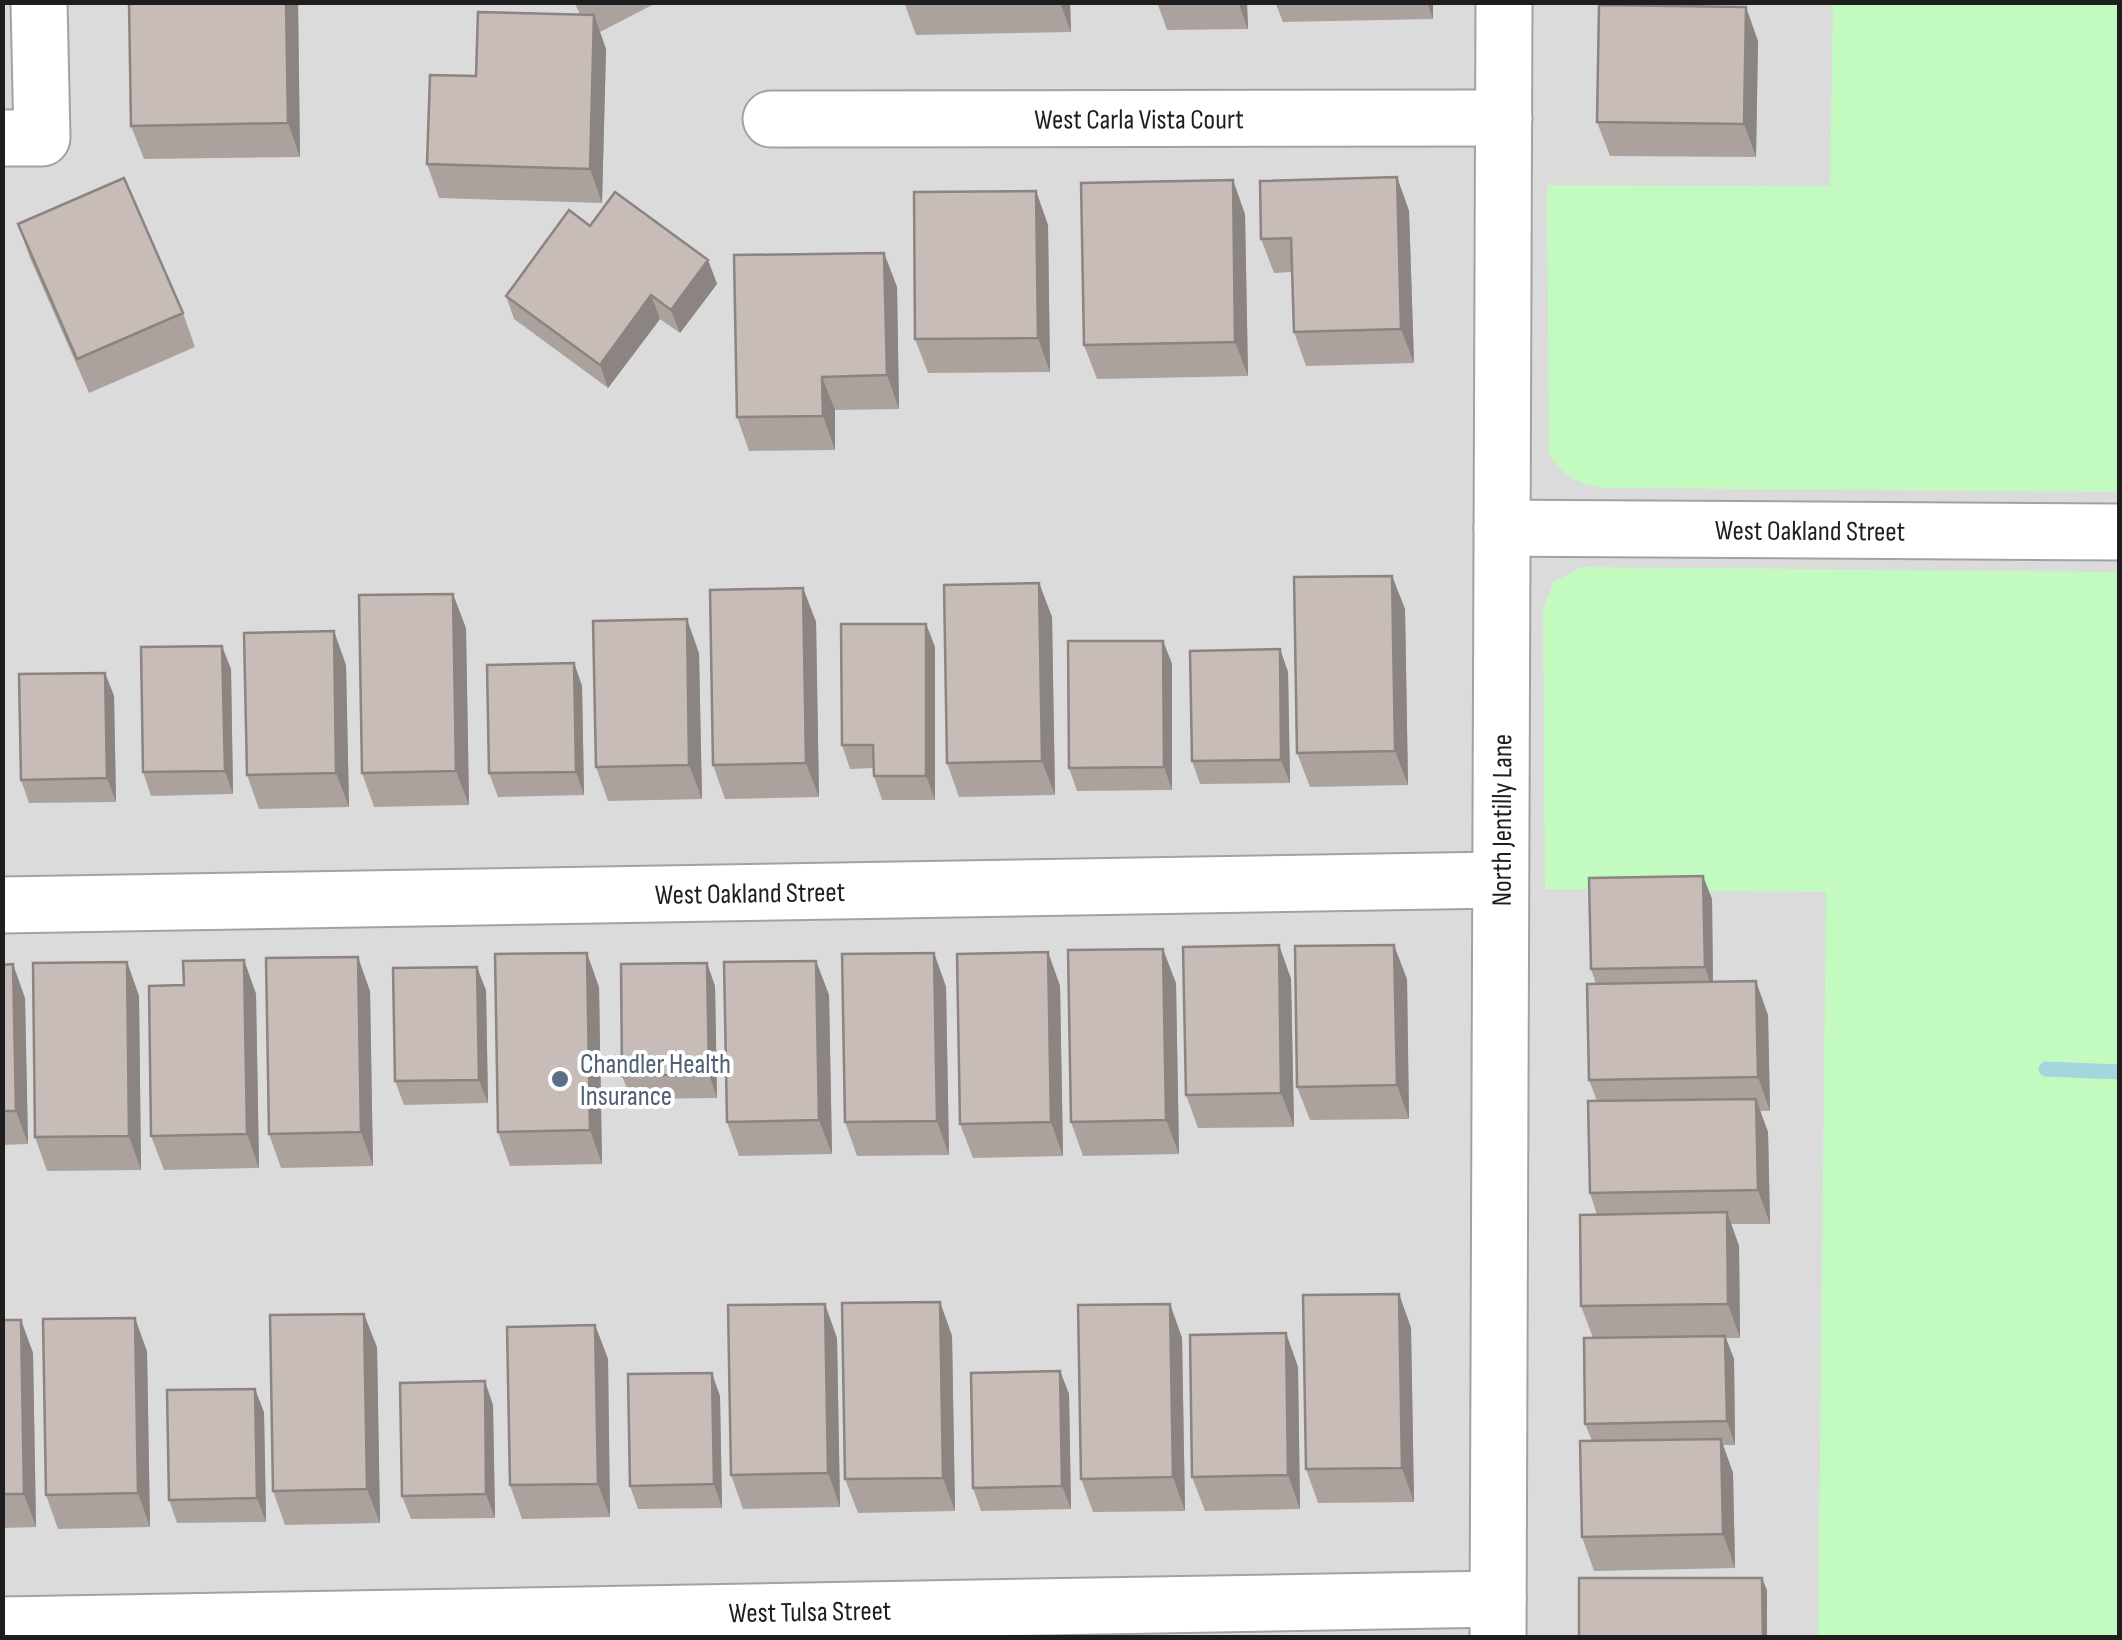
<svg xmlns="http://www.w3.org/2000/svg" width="2122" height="1640" font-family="'Sofia Sans Condensed',sans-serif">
	<rect width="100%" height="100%" fill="#efeae4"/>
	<path fill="#dcdbdb" d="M3,3h2116v1634h-2116z"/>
	<path fill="#c2fac0" d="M1833,3h286v489l-513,-4c-28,-4 -40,-10 -57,-33l-2,-270 283,1z
		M1582,567l537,5v1065h-301l8,-745 -281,-3 -2,-280 10,-27z"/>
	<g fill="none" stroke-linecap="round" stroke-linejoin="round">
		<path stroke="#a4d6dd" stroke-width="15" d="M2046,1069l74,3"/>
		<g stroke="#a2a2a2" stroke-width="59">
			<g id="minor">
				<path id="s1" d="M771,119l733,-1"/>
				<path d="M2,138h40l-3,-136"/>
				<path id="s2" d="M1502,528l618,4"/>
				<path id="s3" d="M2,905l1497,-25"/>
				<path id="s4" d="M2,1625l1496,-26"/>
				<path id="s5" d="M1498,1638l6,-1636"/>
			</g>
		</g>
		<use href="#minor" stroke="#fff" stroke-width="55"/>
	</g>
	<path fill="#aba29d" d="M298,2l2,155 -156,2 -13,-33z
		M574,2h84l-58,30 6,17 -4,154 -163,-5 -12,-34 49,-88 104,-62z
		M904,2h166l1,30 -155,3z
		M1157,2h90l1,27 -81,1z
		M1275,2h158v17l-150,3z
		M1758,41l-2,116 -146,-1 -13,-34z
		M1397,177l12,34 5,152 -108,3 -12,-34 -2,-60 -18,1 -13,-34z
		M1036,191l12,34 2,147 -122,1 -13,-34z
		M1245,214l3,162 -151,3 -13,-34z
		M18,224l165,89 12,34 -106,46 -59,-135z
		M590,226l118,34 9,24 -37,49 -20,-14 -52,69 -94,-69 -8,-23z
		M884,253l13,34 2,122 -64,1v40l-86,1 -12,-34z
		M1392,576l13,33 3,176 -98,2 -13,-34z
		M1039,583l13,34 3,178 -96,2 -12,-34z
		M803,588l13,34 3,175 -94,2 -12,-34z
		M926,624l9,23v153h-53l-8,-24v-8l-24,1 -8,-24z
		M466,628l3,177 -95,2 -12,-34z
		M1163,641l9,23v126l-95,1 -8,-23z
		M1280,649l8,23 2,111 -90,1 -8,-23z
		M699,653l3,146 -94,2 -12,-34z
		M574,663l8,23 2,109 -86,2 -9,-24z
		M346,665l3,142 -90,2 -12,-34z
		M231,669l2,125 -82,2 -8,-24z
		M105,673l9,23 2,106 -87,1 -8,-23z
		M1703,876l9,23 1,83 55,33 2,96h-10l8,21 2,92h-39l8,22 1,92h-14l8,21 1,86h-12l10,28 2,95 -141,3 -12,-34 10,-96 -7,-17 8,-86 -12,-32 16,-91 -7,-22 7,-92 -8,-21 7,-96 -5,-15z
		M1279,945l12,34 3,148 -96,1 -12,-33z
		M1048,952l12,34 3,170 -90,2 -13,-34z
		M934,953l12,34 3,168 -92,1 -12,-34z
		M244,960l12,34 3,174 -95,2 -13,-34 33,-151z
		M816,961l13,34 3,159 -93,2 -12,-34z
		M127,962l12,34 2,174 -94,1 -12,-34z
		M2,965l23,33 3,146 -26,1z
		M1407,979l2,140 -99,1 -13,-33z
		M1176,983l3,171 -96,2 -12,-34z
		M715,986l2,112 -86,1 -9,-23z
		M599,987l3,177 -92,2 -12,-34z
		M486,990l2,113 -84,2 -9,-24z
		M370,991l3,175 -92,2 -12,-34z
		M1399,1294l12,34 3,174 -96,1 -12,-34z
		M940,1302l12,34 3,175 -97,2 -13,-34z
		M1170,1304l12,34 3,173 -92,1 -12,-33z
		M2,1320h19l12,33 3,174 -34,1z
		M595,1325l13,34 2,158 -88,2 -12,-34z
		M1286,1333l12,34 2,142 -95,2 -13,-34z
		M837,1338l3,169 -97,2 -12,-34z
		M377,1347l3,176 -95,2 -12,-34z
		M147,1351l3,176 -92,2 -12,-34z
		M1060,1371l9,23 2,115 -90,2 -8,-23z
		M720,1396l2,112 -84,1 -8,-23z
		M493,1405l2,113 -84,1 -9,-23z
		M264,1412l2,110 -89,1 -8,-23z"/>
	<path fill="#8b8480" d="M286,2h12l2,155 -12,-34z
		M1060,2h10l1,30z
		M1238,2h9l1,27z
		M1427,2h6v17z
		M1746,7l12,34 -2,116 -12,-33z
		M594,15l12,34 -4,154 -12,-34z
		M1397,177l12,34 5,152 -13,-34z
		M1233,180l12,34 3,162 -13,-34z
		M1036,191l12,34 2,147 -12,-34z
		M884,253l13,34 2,122 -12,-34z
		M708,260l9,24 -37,49 -9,-23z
		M651,295l9,24 -52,69 -8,-23z
		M822,377l13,33v40l-12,-34z
		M1392,576l13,33 3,176 -13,-34z
		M1039,583l13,34 3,178 -13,-34z
		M803,588l13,34 3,175 -13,-34z
		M453,594l13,34 3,177 -13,-34z
		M687,619l12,34 3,146 -13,-34z
		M926,624l9,23v153l-9,-24z
		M334,631l12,34 3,142 -13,-34z
		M1163,641l9,23v126l-8,-23z
		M222,646l9,23 2,125 -8,-23z
		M1280,649l8,23 2,111 -9,-23z
		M574,663l8,23 2,109 -8,-23z
		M105,673l9,23 2,106 -9,-24z
		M1703,876l9,23 1,92 -8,-24z
		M1279,945l12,34 3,148 -13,-34z
		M1394,945l13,34 2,140 -12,-34z
		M1163,949l13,34 3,171 -13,-34z
		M1048,952l12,34 3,170 -12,-34z
		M587,953l12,34 3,177 -12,-34z
		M934,953l12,34 3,168 -12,-34z
		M358,957l12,34 3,175 -12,-34z
		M244,960l12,34 3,174 -12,-34z
		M816,961l13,34 3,159 -13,-34z
		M127,962l12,34 2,174 -12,-34z
		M707,963l8,23 2,112 -8,-24z
		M13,964l12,34 3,146 -12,-33z
		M477,967l9,23 2,113 -9,-23z
		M1756,981l12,34 2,96 -12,-34z
		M1756,1099l12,33 2,92 -12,-34z
		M1727,1212l12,34 1,92 -12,-34z
		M1399,1294l12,34 3,174 -12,-34z
		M940,1302l12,34 3,175 -12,-33z
		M825,1304l12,34 3,169 -12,-34z
		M1170,1304l12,34 3,173 -12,-34z
		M364,1314l13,33 3,176 -13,-34z
		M135,1318l12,33 3,176 -12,-34z
		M21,1320l12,33 3,174 -12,-33z
		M595,1325l13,34 2,158 -12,-33z
		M1286,1333l12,34 2,142 -12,-34z
		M1725,1336l9,23 1,86 -8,-24z
		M1060,1371l9,23 2,115 -9,-23z
		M712,1373l8,23 2,112 -8,-24z
		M485,1381l8,24 2,113 -9,-24z
		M255,1389l9,23 2,110 -9,-24z
		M1721,1439l12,34 2,95 -12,-34z
		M1762,1578l5,12v48h-4z"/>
	<path fill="#c7bcb7" stroke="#8b8480" stroke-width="2.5" d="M129,2h157l2,121 -157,3z
		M1599,5l147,2 -2,117 -147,-2z
		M478,12l116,3 -4,154 -163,-5 3,-89 46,1z
		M1397,177l4,152 -107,3 -3,-94 -30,1 -1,-58z
		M124,178l59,135 -106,46 -59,-135z
		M1233,180l2,162 -151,3 -3,-162z
		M1036,191l2,147 -123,1 -1,-147z
		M615,192l93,68 -37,50 -20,-15 -51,70 -94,-69 63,-86 21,16z
		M884,253l3,122 -65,2 1,39 -86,1 -3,-162z
		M1392,576l3,175 -98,2 -3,-176z
		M1039,583l3,178 -95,2 -3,-178z
		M803,588l3,175 -93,2 -3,-175z
		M453,594l3,177 -94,2 -3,-178z
		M687,619l2,146 -93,2 -3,-146z
		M841,624h85v152h-52l-1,-31h-31z
		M334,631l2,142 -89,2 -3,-142z
		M1068,641h95l1,126 -95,1z
		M222,646l3,125 -82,1 -2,-125z
		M1280,649l1,111 -89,1 -2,-110z
		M574,663l2,109 -87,1 -2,-108z
		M105,673l2,105 -86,2 -2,-106z
		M1703,876l2,91 -114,2 -2,-91z
		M1279,945l2,148 -95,2 -3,-148z
		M1394,945l3,140 -100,2 -2,-141z
		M1163,949l3,171 -95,2 -3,-172z
		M1048,952l3,170 -91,2 -3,-170z
		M587,953l3,177 -92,2 -3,-178z
		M934,953l3,168 -92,1 -3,-168z
		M358,957l3,175 -92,2 -3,-176z
		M244,960l3,174 -96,2 -2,-150 35,-1 -1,-24z
		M816,961l3,159 -92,2 -3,-160z
		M127,962l2,174 -94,1 -2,-174z
		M707,963l2,111 -87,2 -1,-112z
		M13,964l3,147h-14v-146z
		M477,967l2,113 -84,1 -2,-113z
		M1756,981l2,96 -169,3 -2,-96z
		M1756,1099l2,91 -168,3 -2,-92z
		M1727,1212l1,92 -147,2 -1,-91z
		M1399,1294l3,174 -96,1 -3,-174z
		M940,1302l3,176 -98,1 -3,-176z
		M825,1304l3,169 -97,2 -3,-170z
		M1170,1304l3,173 -92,2 -3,-174z
		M364,1314l3,175 -94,2 -3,-176z
		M135,1318l3,175 -92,2 -3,-176z
		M2,1320h19l3,174h-22z
		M595,1325l3,159 -88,1 -3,-158z
		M1286,1333l2,142 -96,2 -2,-142z
		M1725,1336l2,85 -142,3 -1,-86z
		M1060,1371l2,115 -89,2 -2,-115z
		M712,1373l2,111 -84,2 -2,-112z
		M485,1381l1,113 -84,2 -2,-113z
		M255,1389l2,109 -88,2 -2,-110z
		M1721,1439l2,95 -141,3 -2,-96z
		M1579,1578h183l1,60h-184z"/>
	<circle fill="#5c6f8a" stroke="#fff" stroke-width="4" cx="560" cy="1079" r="10"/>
	<g text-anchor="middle" stroke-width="8" stroke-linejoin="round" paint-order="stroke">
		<g font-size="28" fill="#1e1e1e" stroke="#fff">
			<text dy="10" stroke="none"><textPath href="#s1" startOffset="368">West Carla Vista Court</textPath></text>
			<text dy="10" stroke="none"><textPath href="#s2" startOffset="308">West Oakland Street</textPath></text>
			<text dy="10" stroke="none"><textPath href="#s5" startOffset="818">North Jentilly Lane</textPath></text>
			<text dy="10" stroke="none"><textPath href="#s3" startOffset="748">West Oakland Street</textPath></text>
			<text dy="10" stroke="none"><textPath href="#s4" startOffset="808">West Tulsa Street</textPath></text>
		</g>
		<g font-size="28" fill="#4e5e75" stroke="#fff" text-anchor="start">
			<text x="580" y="1073">Chandler Health<tspan x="580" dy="32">Insurance</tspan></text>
		</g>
	</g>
	<rect width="2122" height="1640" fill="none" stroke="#1e1e1e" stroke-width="10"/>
</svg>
